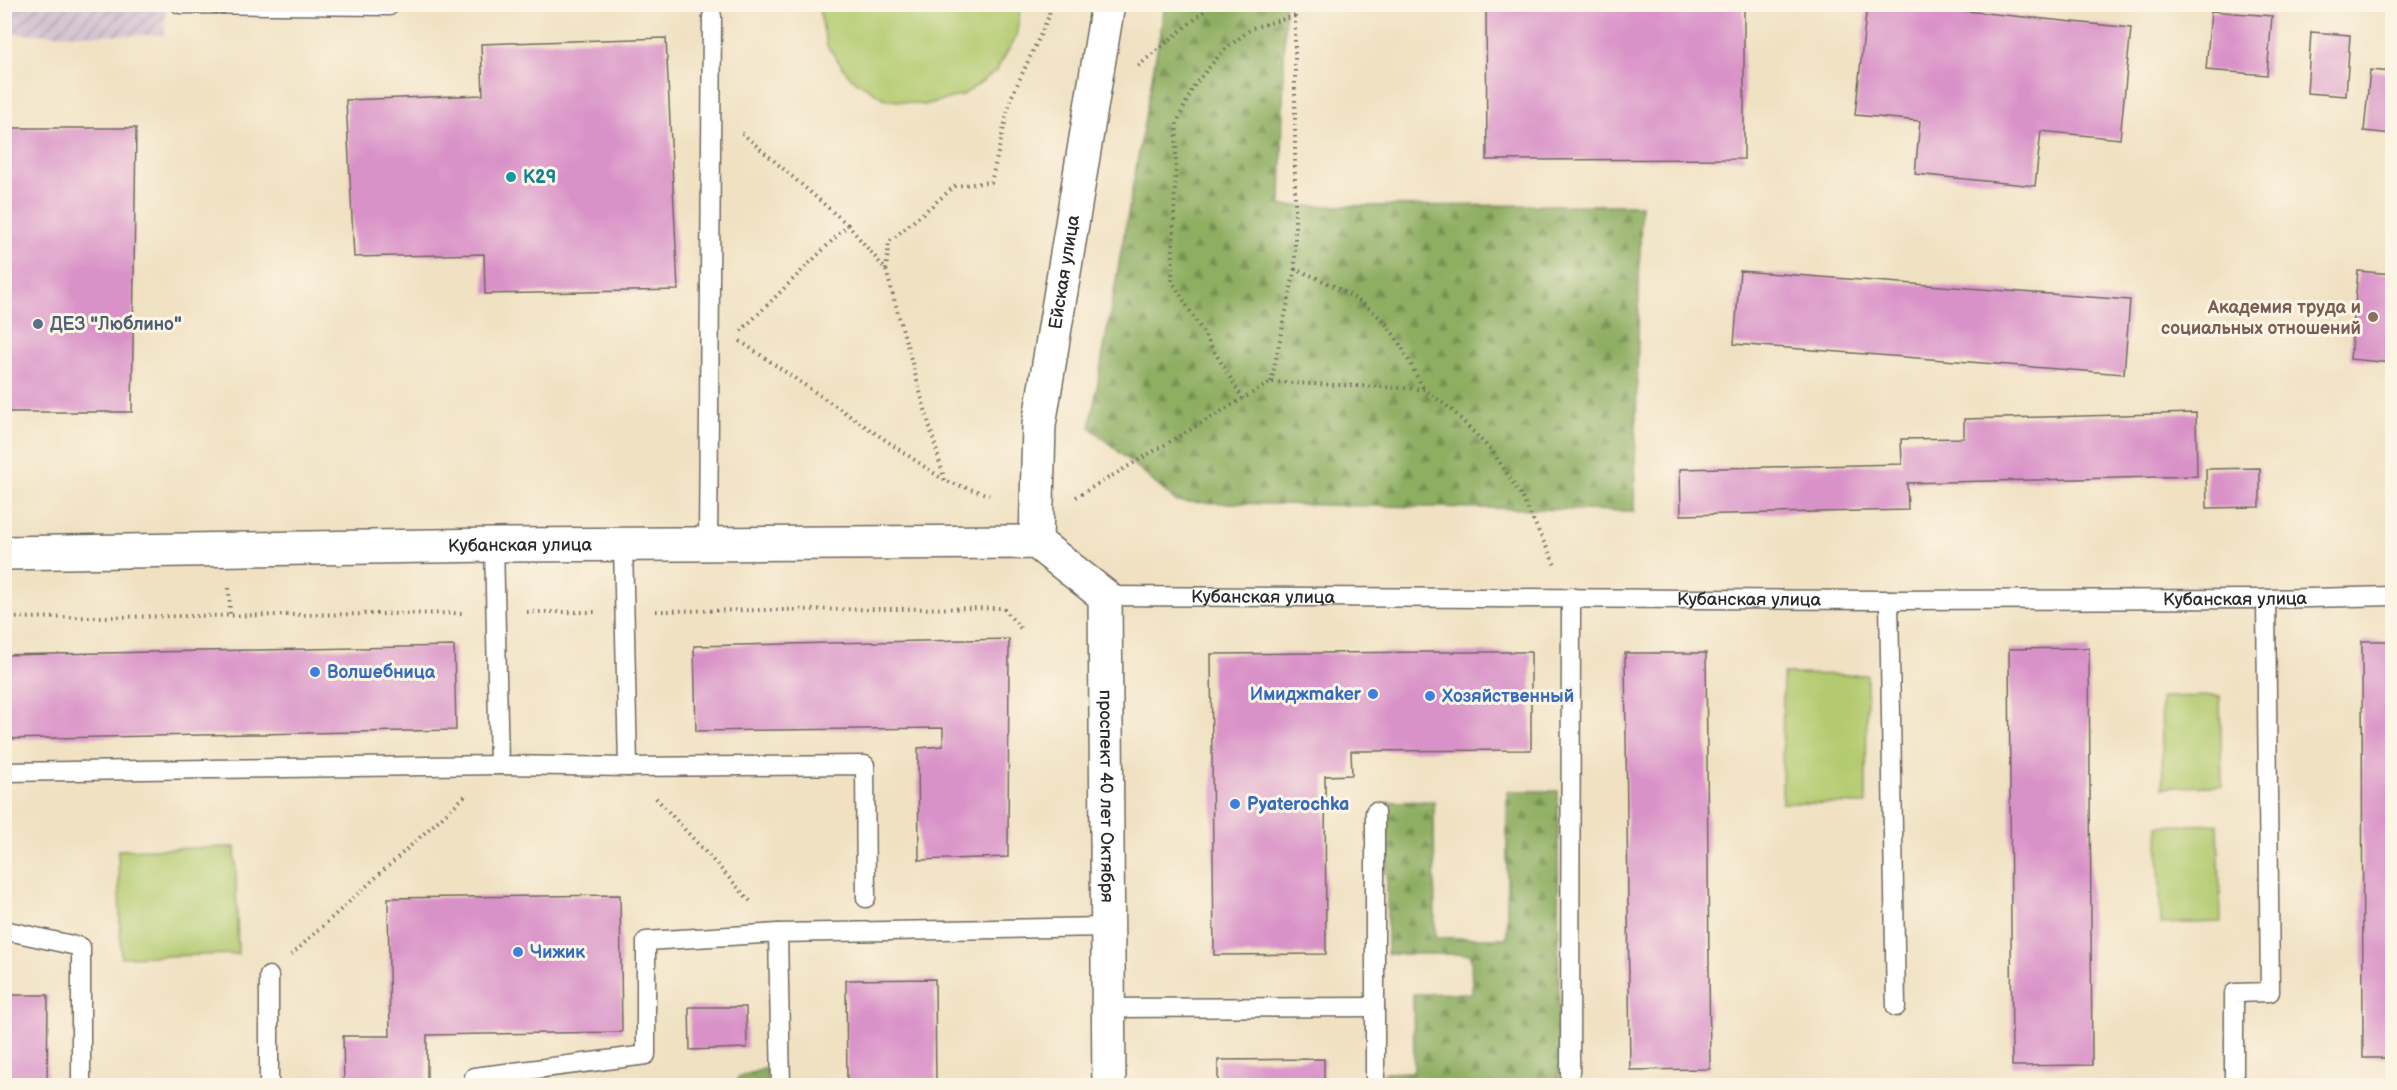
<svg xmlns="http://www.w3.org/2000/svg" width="2397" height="1090" font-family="'Balsamiq Sans',sans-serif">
	<defs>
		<pattern id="industrial-furrows" width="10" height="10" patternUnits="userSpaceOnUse" patternTransform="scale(1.5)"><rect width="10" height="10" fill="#cfbdcf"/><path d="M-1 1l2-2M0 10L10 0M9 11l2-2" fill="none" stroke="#a89aa8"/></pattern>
		<pattern id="forest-firs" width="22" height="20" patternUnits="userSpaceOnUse" patternTransform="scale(1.5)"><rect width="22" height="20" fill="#8eae62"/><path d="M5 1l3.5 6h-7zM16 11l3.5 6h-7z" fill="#748e51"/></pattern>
	</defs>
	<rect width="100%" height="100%" fill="#fcf5e5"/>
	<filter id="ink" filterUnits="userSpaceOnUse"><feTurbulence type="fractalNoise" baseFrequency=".0167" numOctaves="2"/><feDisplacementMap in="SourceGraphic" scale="12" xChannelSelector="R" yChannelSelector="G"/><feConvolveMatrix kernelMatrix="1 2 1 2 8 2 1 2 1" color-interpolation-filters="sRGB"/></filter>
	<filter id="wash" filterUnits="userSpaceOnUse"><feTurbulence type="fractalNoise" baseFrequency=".008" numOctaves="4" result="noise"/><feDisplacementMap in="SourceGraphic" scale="24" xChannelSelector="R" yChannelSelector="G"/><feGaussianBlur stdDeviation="1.35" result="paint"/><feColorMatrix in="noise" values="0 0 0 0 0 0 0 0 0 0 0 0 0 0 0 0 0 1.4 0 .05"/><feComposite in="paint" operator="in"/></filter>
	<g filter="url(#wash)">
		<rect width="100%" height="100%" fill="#f0e1c2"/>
		<path fill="url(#industrial-furrows)" d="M5,4l161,1 -1,30 -160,-1z"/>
		<path fill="url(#forest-firs)" stroke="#5c6c46" stroke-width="1.5" d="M1165,5h120l-4,201 360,-1 -7,306 -457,-9 -87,-75z
			M1507,791h51l1,294h-175v-12l30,-1 -1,-78 59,-1 -1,-39h-84v-152l47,-1 1,137h72z
			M767,1068v17h-30l1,-8z"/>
		<path fill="#b3ca6f" stroke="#6f7a4d" stroke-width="1.5" d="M818,4h203v1l-5,32 -20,34 -33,24 -39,10 -39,-6 -34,-21 -24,-32z
			M1783,674l84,1 -1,129 -84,-1z
			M2220,696l2,90 -59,1 -2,-90z
			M2218,824l3,98 -60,2 -3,-98z
			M235,847l3,107 -117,3 -3,-107z"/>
		<g id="blocks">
			<path fill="#d992c8" d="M1486,4h258v155l-257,1z
				M1867,5h40l224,23 -11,111 -79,-8 -6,55 -120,-12 5,-53 -65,-6z
				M2211,11l61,5 -5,59 -61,-5z
				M2311,32l39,3 -4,61 -39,-3z
				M666,38l12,252 -193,4 -1,-40 -130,3 -8,-157 137,-5 -2,-51z
				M2370,70l22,2v62l-28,-3z
				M4,128h132l-4,284h-128z
				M1740,271l390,29 -6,74 -390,-30z
				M2358,271l34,3v89l-42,-4z
				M2196,413l1,63 -290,7 1,27 -227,5 -1,-46 222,-5 -1,-25 63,-1v-19z
				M2260,468v39l-53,1 -1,-39z
				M1009,639l-1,218 -89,3 -1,-112 25,-2v-18l-247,3 -2,-85z
				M2362,641h30v417h-29z
				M454,646l2,84 -452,9v-84z
				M2089,648l3,417 -80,1 -3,-417z
				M1436,652h95v98l-180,1 1,24 -27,1 1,178 -112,1 -3,-301z
				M1625,653h81l4,416 -80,1z
				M620,895l2,137 -195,3v51h-83l-1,-50h47l-2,-138z
				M935,979l1,107h-89l-1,-106z
				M4,995h44l-1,91h-43z
				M689,1007h57l1,41 -57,2z
				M1324,1059v27h-106v-26z"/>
		</g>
	</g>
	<g filter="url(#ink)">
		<use href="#blocks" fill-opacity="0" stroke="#706b60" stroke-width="1.5"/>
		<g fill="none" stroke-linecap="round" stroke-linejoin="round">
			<g stroke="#706b60" stroke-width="21">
				<g id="lane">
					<path d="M180,4l209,2v-2"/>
					<path d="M708,544l4,-528"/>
					<path d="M494,545l5,220 129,2 -5,-222"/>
					<path id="s1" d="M1105,596l784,4 377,-1 126,-3"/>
					<path d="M1889,600l7,407"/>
					<path d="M628,767l237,-2 1,133"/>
					<path d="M4,772l495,-7"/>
					<path d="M1375,812v274"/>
					<path d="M4,930l77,17v139"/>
					<path d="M778,933l329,-6"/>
					<path d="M269,976v110"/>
					<path d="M1108,1008l267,-1"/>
					<path d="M474,1086v-9l172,-22v-114l132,-8 3,153"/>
					<path d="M1570,1086l1,-489"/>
					<path d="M2234,1086v-93l36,-1 -4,-393"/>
				</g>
			</g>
			<g stroke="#706b60" stroke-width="36">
				<g id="street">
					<path id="s2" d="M1036,542l3,-117 69,-421"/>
				</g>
			</g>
			<g stroke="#706b60" stroke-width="36">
				<g id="secondary">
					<path id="s3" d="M4,553l490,-8 542,-3 69,54 4,490"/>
				</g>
			</g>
			<path stroke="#706b60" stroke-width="4" stroke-dasharray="1.5 4.5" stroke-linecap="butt" d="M668,4l14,4
				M1295,4v265c29,11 75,33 94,59 14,18 23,41 35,61
				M1138,66l75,-62
				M742,133l106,92
				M886,270l3,-28 66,-56 36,-4 20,-84 38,-82 1,-12
				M741,331l107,-106 38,45 59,211 44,14
				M740,341l204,139
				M1271,382l24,-113
				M1243,399l-71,-118 5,-159 18,-38 28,-33 29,-23 43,-12
				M1076,497l195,-115 153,7 27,20 42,43 29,45 34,70
				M229,588l1,28
				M656,611l347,-3 18,21
				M527,612h68
				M4,618l462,-5
				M656,798l96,105
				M291,955l174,-159"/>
			<use href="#lane" stroke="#fff" stroke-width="18"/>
			<use href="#street" stroke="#fff" stroke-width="33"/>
			<use href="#secondary" stroke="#fff" stroke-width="33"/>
		</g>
	</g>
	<circle fill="#0f9aa8" stroke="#fcf5e5" stroke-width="2" cx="511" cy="177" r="6"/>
	<circle fill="#8d6e63" stroke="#fcf5e5" stroke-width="2" cx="2373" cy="317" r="6"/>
	<circle fill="#5c6f8a" stroke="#fcf5e5" stroke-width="2" cx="38" cy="324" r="6"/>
	<g fill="#3f7fe0" stroke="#fcf5e5" stroke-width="2">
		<circle cx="315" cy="672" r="6"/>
		<circle cx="1373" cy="694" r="6"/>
		<circle cx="1430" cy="696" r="6"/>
		<circle cx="1235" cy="804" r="6"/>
		<circle cx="518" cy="952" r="6"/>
	</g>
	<g text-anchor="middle" stroke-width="6" stroke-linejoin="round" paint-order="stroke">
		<g font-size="18" font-weight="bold" fill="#0d838f" stroke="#fcf5e5" text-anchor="start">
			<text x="523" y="183">К29</text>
		</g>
		<g font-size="18" fill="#2b2b2b" stroke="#fcf5e5">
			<text dy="6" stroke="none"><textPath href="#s2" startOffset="272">Ейская улица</textPath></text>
			<text dy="6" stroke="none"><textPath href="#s3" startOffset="516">Кубанская улица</textPath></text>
			<text dy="6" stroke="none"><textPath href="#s1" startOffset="158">Кубанская улица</textPath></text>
			<text dy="6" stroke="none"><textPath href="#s1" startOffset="644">Кубанская улица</textPath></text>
			<text dy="6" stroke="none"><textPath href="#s1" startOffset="1130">Кубанская улица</textPath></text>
			<text dy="6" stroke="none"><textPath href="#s3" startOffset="1320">проспект 40 лет Октября</textPath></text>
		</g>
		<g font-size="18" font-weight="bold" fill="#785e54" stroke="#fcf5e5" text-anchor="end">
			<text x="2361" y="313">Академия труда и<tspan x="2361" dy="21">социальных отношений</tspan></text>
		</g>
		<g font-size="18" font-weight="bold" fill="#4e5e75" stroke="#fcf5e5" text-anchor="start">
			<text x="50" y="330">ДЕЗ "Люблино"</text>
		</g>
		<g font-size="18" font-weight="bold" fill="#366cbe" stroke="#fcf5e5" text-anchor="start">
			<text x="327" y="678">Волшебница</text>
			<text x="1361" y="700" text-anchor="end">Имиджmaker</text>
			<text x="1442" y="702">Хозяйственный</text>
			<text x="1247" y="810">Pyaterochka</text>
			<text x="530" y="958">Чижик</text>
		</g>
	</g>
	<rect width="2397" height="1090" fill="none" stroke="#fcf5e5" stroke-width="24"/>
</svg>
